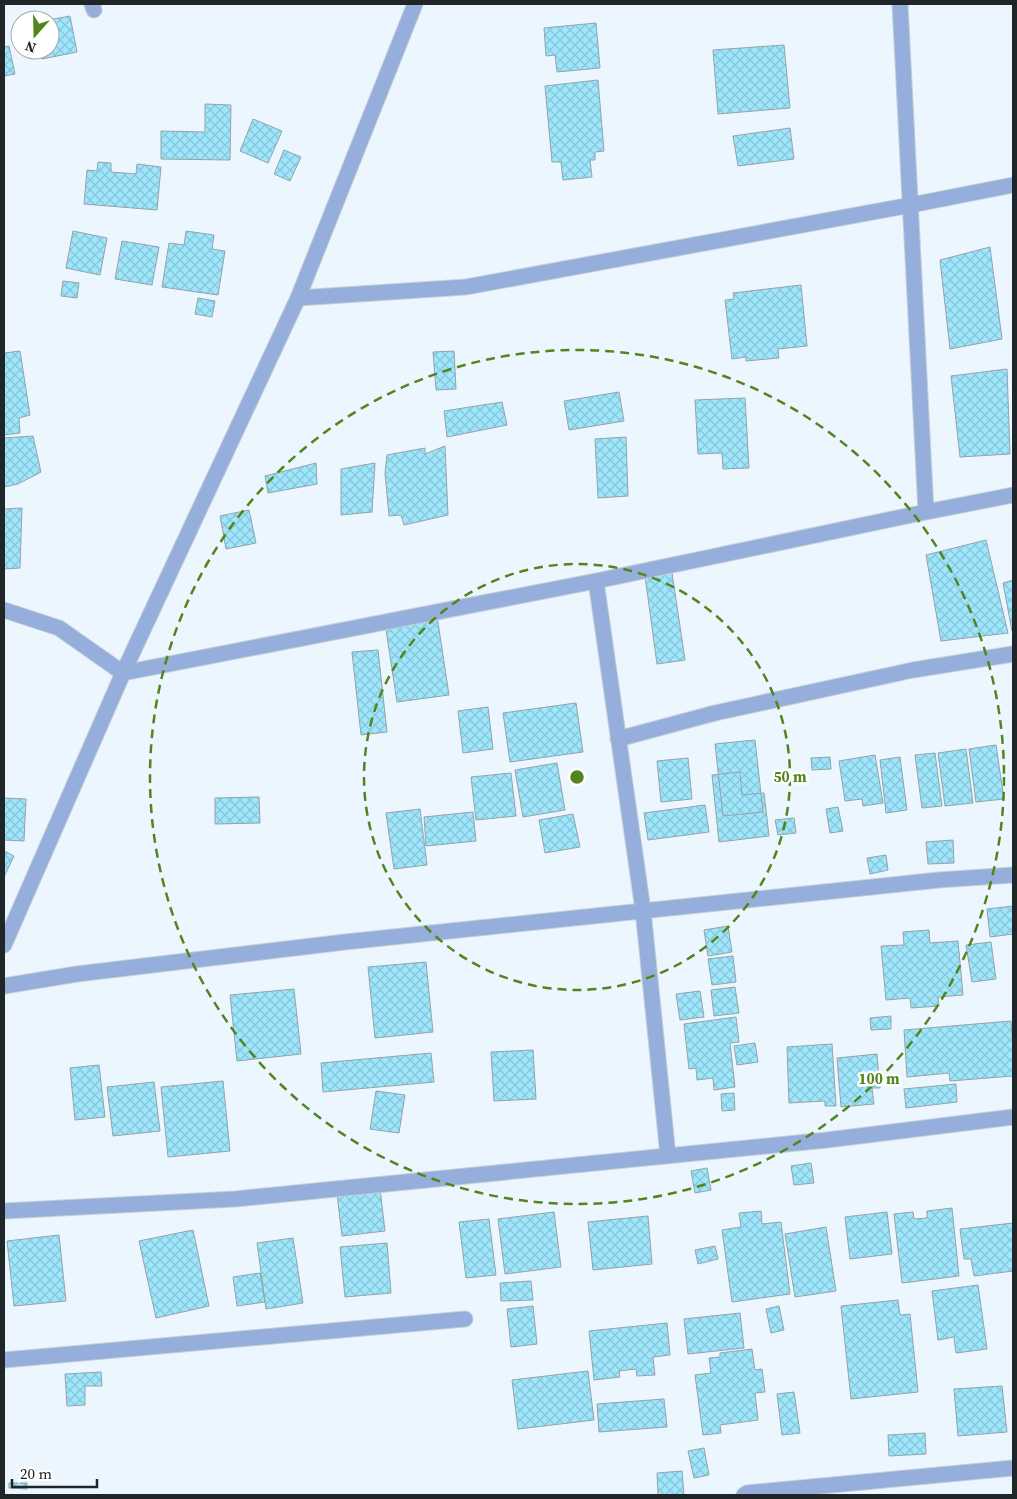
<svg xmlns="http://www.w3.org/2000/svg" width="1017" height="1499" font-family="'Source Serif 4',serif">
	<defs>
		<pattern id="building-cross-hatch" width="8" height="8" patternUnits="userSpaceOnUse" patternTransform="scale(1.25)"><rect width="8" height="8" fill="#9ee6fc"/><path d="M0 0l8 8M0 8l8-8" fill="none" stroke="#88c5d8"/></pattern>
	</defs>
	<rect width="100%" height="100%" fill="#ecf6fe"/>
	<path fill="url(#building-cross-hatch)" stroke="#94a3a9" d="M70,16l7,36 -35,7 -2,-9h10v-30h-2z
		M596,23l4,45 -43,4 -2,-17 -9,1 -2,-28z
		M784,45l6,63 -72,6 -5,-64z
		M9,46l6,28 -11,2v-29z
		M598,80l6,71 -9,1v8h-5l2,17 -29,3 -2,-18h-9l-7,-76z
		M205,104l26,1 -1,55 -69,-1v-28l44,1z
		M253,119l29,12 -14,32 -28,-12z
		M790,128l4,31 -56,7 -5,-30z
		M284,150l17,7 -11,24 -16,-7z
		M98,162l13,1v9l25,2 1,-10 24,3 -4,43 -73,-6 3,-34 10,1z
		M73,231l34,7 -7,37 -34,-7z
		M186,231l28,4 -2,14 13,2 -7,44 -56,-8 7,-44 15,2z
		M122,241l37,6 -7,38 -37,-6z
		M990,247l12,92 -52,10 -10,-89z
		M63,281l16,2 -2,15 -16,-2z
		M801,285l6,61 -29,3 1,9 -33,3v-4l-14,2 -7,-59 9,-1 -1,-6z
		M198,298l17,3 -3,16 -17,-3z
		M20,351l10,64 -11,3 1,15 -16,2v-82z
		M454,351l2,38 -20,1 -3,-38z
		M1007,369l3,85 -50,3 -9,-81z
		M619,392l5,29 -55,9 -5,-29z
		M745,398l4,70 -26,1 -1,-16 -24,1 -3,-54z
		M502,402l5,23 -60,12 -3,-26z
		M33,436l8,36 -23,12 -14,3v-49z
		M626,437l2,59 -30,2 -3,-59z
		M445,446l3,69 -44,10 -3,-10 -12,1 -4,-43 2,-18 38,-7v6z
		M316,463l1,21 -49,9 -3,-17z
		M375,463l-3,49 -31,3v-46z
		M22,508l-2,60 -16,1v-60z
		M249,510l7,33 -30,6 -6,-33z
		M986,540l22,93 -67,8 -15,-86z
		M672,573l13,87 -28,4 -12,-88z
		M1013,580v51h-1l-9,-48z
		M437,616l12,79 -52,7 -12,-79z
		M378,650l9,82 -26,3 -9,-83z
		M576,703l7,49 -73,10 -7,-49z
		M488,707l5,42 -30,4 -5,-42z
		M755,740l8,72 -40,4 -8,-72z
		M996,745l8,54 -28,3 -7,-53z
		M966,749l7,54 -28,3 -7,-53z
		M935,753l7,53 -20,2 -7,-53z
		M875,755l8,48 -20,3 -1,-7 -17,2 -6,-40z
		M830,757l1,12 -19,1 -1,-12z
		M900,757l7,53 -21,3 -6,-53z
		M688,758l4,41 -31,3 -4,-41z
		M557,763l8,47 -42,7 -8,-47z
		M740,772l2,23 22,-2 5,43 -50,6 -7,-67z
		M511,773l5,43 -40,4 -5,-43z
		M259,797l1,26 -45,1v-26z
		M4,798l22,1 -2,42 -20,-1z
		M705,805l4,27 -61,8 -4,-27z
		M838,807l5,24 -13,2 -4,-24z
		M420,809l7,56 -33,4 -8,-56z
		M473,812l3,29 -50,5 -2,-29z
		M573,814l7,33 -35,6 -6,-33z
		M794,818l2,15 -18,2 -3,-15z
		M953,840l1,23 -26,1 -2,-22z
		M4,851l10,5 -10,21z
		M886,855l2,15 -18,4 -3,-16z
		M1013,906v28l-23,3 -3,-28z
		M728,926l4,26 -24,4 -4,-26z
		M929,930l1,13 28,-2 5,54 -25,2 1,9 -28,2 -1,-10 -24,2 -5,-54 23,-1 -1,-13z
		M991,942l5,37 -24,3 -6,-37z
		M733,956l3,26 -24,3 -4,-26z
		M426,962l7,70 -58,6 -7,-71z
		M735,987l4,26 -25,3 -3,-26z
		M294,989l7,65 -64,7 -7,-66z
		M700,991l4,26 -24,3 -4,-26z
		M891,1016v13l-20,1 -1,-12z
		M736,1017l3,25 -9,1 5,44 -21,3 -1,-12 -16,2 -1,-12 -7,1 -5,-45z
		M1011,1021l2,27v28l-63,5 -1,-8 -42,4 -3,-47z
		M755,1043l3,19 -21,3 -3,-19z
		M832,1044l4,62h-11v-5l-36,2 -2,-56z
		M533,1050l3,49 -42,2 -3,-49z
		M431,1053l3,29 -111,10 -2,-29z
		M877,1054l3,34h-8l2,16 -33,3 -4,-49z
		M99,1065l6,52 -30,3 -5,-52z
		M223,1081l7,70 -62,6 -7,-70z
		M154,1082l6,49 -47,5 -6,-49z
		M956,1084l1,18 -51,6 -2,-19z
		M376,1091l29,4 -6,38 -29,-4z
		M734,1093l1,17 -13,1 -1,-17z
		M811,1163l3,20 -20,2 -3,-19z
		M707,1168l4,22 -16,3 -4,-22z
		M380,1189l5,42 -43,5 -5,-42z
		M952,1208l7,68 -57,7 -8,-69 19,-2 1,7 13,-1v-7z
		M761,1211l1,13 19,-2 9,72 -58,8 -10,-72 19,-3 -2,-14z
		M554,1212l7,55 -56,7 -7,-55z
		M887,1212l5,42 -42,5 -5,-42z
		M648,1216l4,48 -59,6 -5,-48z
		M489,1219l7,56 -30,3 -7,-56z
		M1013,1223v48l-39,5 -3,-17h-7l-4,-30z
		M826,1227l10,64 -41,6 -10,-63z
		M193,1230l16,76 -53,12 -17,-77z
		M59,1235l7,66 -52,5 -7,-65z
		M293,1238l10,65 -37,6 -9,-66z
		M387,1243l4,50 -46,4 -5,-50z
		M715,1246l3,13 -20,5 -3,-14z
		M260,1273l5,29 -28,4 -4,-29z
		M531,1281l2,19 -32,1 -1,-18z
		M978,1285l9,64 -31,4 -2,-16 -16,3 -6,-49z
		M898,1300l2,15 10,-1 8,78 -67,7 -10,-93z
		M533,1306l4,38 -26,3 -4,-38z
		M779,1306l5,24 -13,3 -5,-24z
		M740,1313l4,35 -56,6 -4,-35z
		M667,1323l3,32 -17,2 2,18 -18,1 -1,-7 -17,2 1,6 -26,3 -5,-49z
		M752,1349l3,21 7,-1 3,23 -10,1 3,27 -38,5 1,8 -18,2 -8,-60 16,-2 -2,-15 11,-1v-4z
		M588,1371l6,49 -76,9 -6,-49z
		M101,1372l1,14h-17v19l-18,1 -2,-32z
		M1002,1386l5,46 -49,4 -4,-47z
		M794,1392l6,41 -18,2 -5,-41z
		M664,1399l3,28 -68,5 -2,-28z
		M925,1433l1,21 -37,2 -1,-21z
		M704,1448l5,27 -15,3 -6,-27z
		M682,1471l2,24h-26l-1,-22z
		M9,1483h18v6l-18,-1z"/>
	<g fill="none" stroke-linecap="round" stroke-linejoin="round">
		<g stroke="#c7d0d7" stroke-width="17">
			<path id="street" d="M92,4l2,6
				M900,4l26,508
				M298,298l168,-11 445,-82 102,-20
				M596,581l47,329 25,246
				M4,610l55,18 64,45 473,-92 330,-69 87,-17
				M618,739l97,-26 198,-43 100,-16
				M4,945l119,-272 175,-375 117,-294
				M4,986l73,-12 268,-32 594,-62 74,-5
				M4,1211l231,-12 592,-59 186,-23
				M4,1360l461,-41
				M744,1495l3,-2 266,-25"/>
		</g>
		<use href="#street" stroke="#96aedb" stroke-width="15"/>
	</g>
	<g fill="none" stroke="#52851b" stroke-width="2.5" stroke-dasharray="9 6">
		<circle cx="577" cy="777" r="213"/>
		<circle cx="577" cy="777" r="427"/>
	</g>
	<circle cx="577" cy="777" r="8" fill="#52851b" stroke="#fff" stroke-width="2.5"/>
	<g font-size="15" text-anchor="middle" font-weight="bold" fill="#52851b" stroke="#fff" stroke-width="5" stroke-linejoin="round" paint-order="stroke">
		<text x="790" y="782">50 m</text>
		<text x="879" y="1084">100 m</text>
	</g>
	<rect width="1017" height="1499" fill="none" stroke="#202528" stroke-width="10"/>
	<g transform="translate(35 35) rotate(200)"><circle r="24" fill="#ffffff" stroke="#a6a8a9"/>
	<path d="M0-4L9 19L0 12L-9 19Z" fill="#52851b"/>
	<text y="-8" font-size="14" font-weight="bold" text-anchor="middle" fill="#202528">N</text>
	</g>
	<path d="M12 1479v8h85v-8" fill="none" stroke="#202528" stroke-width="2.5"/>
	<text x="20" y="1479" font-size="15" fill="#202528" stroke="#ffffff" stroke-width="4" paint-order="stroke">20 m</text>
</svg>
